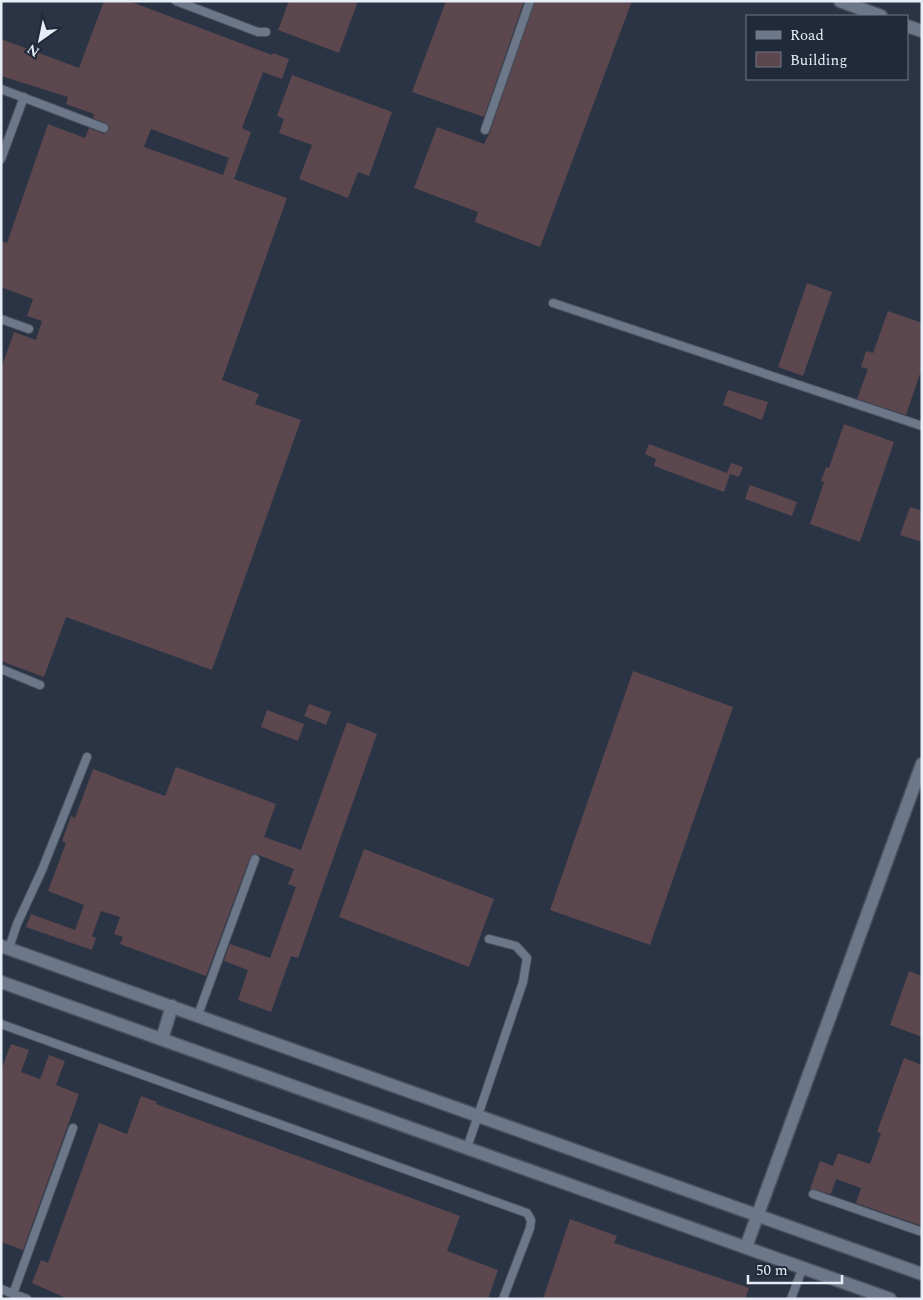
<svg xmlns="http://www.w3.org/2000/svg" width="923" height="1300" font-family="Spectral,serif">
	<rect width="100%" height="100%" fill="#2a3444"/>
	<path fill="#5c474e" fill-rule="evenodd" d="M104,1h25l143,54 1,-2 16,6 -7,20 -19,-7 -21,56 9,4 -17,47 53,19 -65,182 37,14 -4,10 46,16 -89,250 -146,-53 -22,60 -43,-16v-292l13,-37 22,8 6,-19 -15,-5 6,-17 -32,-12v-46l6,2 41,-119 37,14 4,-10 15,6 6,-6 -4,-5 -13,-5 1,-4 -28,-10 2,-7 -67,-21v-37l78,29zM151,129l78,29 -6,17 -79,-28z
		M289,1h69l-19,52 -61,-23z
		M446,1h78l-40,116 -72,-25z
		M535,1h97l-92,246 -65,-25 3,-10 -64,-24 23,-61 47,17 6,-12z
		M292,75l100,37 -23,64 -11,-4 -10,26 -49,-19 13,-34 -33,-12 5,-14 -7,-3z
		M807,283l25,9 -29,84 -25,-9z
		M888,311l34,12v45l-16,47 -49,-16 11,-30 -7,-2 5,-16 7,2z
		M728,390l40,12 -6,18 -39,-15z
		M844,424l50,18 -34,100 -50,-18 14,-42 -3,-1 5,-14 3,1z
		M649,444l78,29 4,-10 12,4 -4,10 -9,-3 -6,18 -70,-26 2,-7 -11,-5z
		M750,485l47,17 -5,14 -47,-17z
		M910,507l12,4v31l-22,-7z
		M633,671l100,36 -83,238 -100,-35z
		M309,704l22,8 -5,13 -22,-9z
		M267,710l37,14 -6,17 -37,-14z
		M347,722l30,12 -79,224 -7,-2 -20,56 -33,-12 10,-30 -24,-9 -7,19 13,-36 40,14 26,-71 -8,-3 6,-15 -38,-15 -6,3 -44,119 -86,-32 3,-7 -9,-3 6,-17 -19,-6 -9,25 4,2 -4,12 -66,-23 5,-13 44,16 9,-25 -36,-14 18,-48 -4,-2 9,-25 4,2 18,-49 72,27 11,-29 100,37 -12,33 37,13z
		M364,849l130,50 -25,68 -130,-50z
		M909,971l13,5v61l-32,-12z
		M11,1044l18,6 -8,22 19,7 9,-24 16,6 -9,24 23,9 -56,156 -22,-8v-172z
		M904,1058l18,7v161l-66,-23 5,-15 -25,-9 -5,15 -21,-5 10,-28 13,5 5,-13 32,11 11,-31 -4,-1z
		M141,1096l16,6 -1,2 304,112 -13,35 51,19 -10,29h-420l-36,-16 9,-23 7,3 51,-140 28,11z
		M570,1219l47,17 -3,7 135,45 -4,11h-202z"/>
	<g fill="none" stroke-linecap="round" stroke-linejoin="round">
		<g stroke="#4a525f" stroke-width="10">
			<path id="service" d="M176,1l82,31h8
				M1,89l103,39
				M485,130l45,-129
				M1,159l23,-62
				M553,303l369,123
				M1,319l28,10
				M1,669l39,16
				M9,948l8,-24 25,-54 45,-113
				M198,1015l57,-156
				M1,1024l526,189 4,7 -1,8 -27,71
				M467,1148l56,-166 4,-24 -11,-12 -27,-7
				M813,1194l109,38
				M1,1289l26,10
				M13,1294l60,-166
				M791,1299l12,-32"/>
		</g>
		<g stroke="#4a525f" stroke-width="15">
			<path id="minor" d="M840,1l41,15
				M907,26l15,5
				M1,946l921,328
				M1,982l889,317
				M162,1039l10,-33
				M746,1247l176,-483"/>
		</g>
		<use href="#service" stroke="#6c7789" stroke-width="8"/>
		<use href="#minor" stroke="#6c7789" stroke-width="12"/>
	</g>
	<rect width="923" height="1300" fill="none" stroke="#e6edf7" stroke-width="5"/>
	<rect x="746" y="15" width="162" height="65" fill="#212a39" stroke="#707885"/>
	<rect x="756" y="31" width="25" height="8" fill="#6c7789" stroke="#707885"/>
	<text x="790" y="40" font-size="15" fill="#e6edf7">Road</text>
	<rect x="756" y="52" width="25" height="15" fill="#5c474e" stroke="#707885"/>
	<text x="790" y="65" font-size="15" fill="#e6edf7">Building</text>
	<g transform="translate(40 40) rotate(213)" stroke="#212a39" stroke-width="4" paint-order="stroke">
	<path d="M0-4L9 19L0 12L-9 19Z" fill="#e6edf7"/>
	<text y="-8" font-size="14" font-weight="bold" text-anchor="middle" fill="#e6edf7">N</text>
	</g>
	<path d="M748 1275v8h94v-8" fill="none" stroke="#e6edf7" stroke-width="2.5"/>
	<text x="756" y="1275" font-size="15" fill="#e6edf7" stroke="#212a39" stroke-width="4" paint-order="stroke">50 m</text>
</svg>
